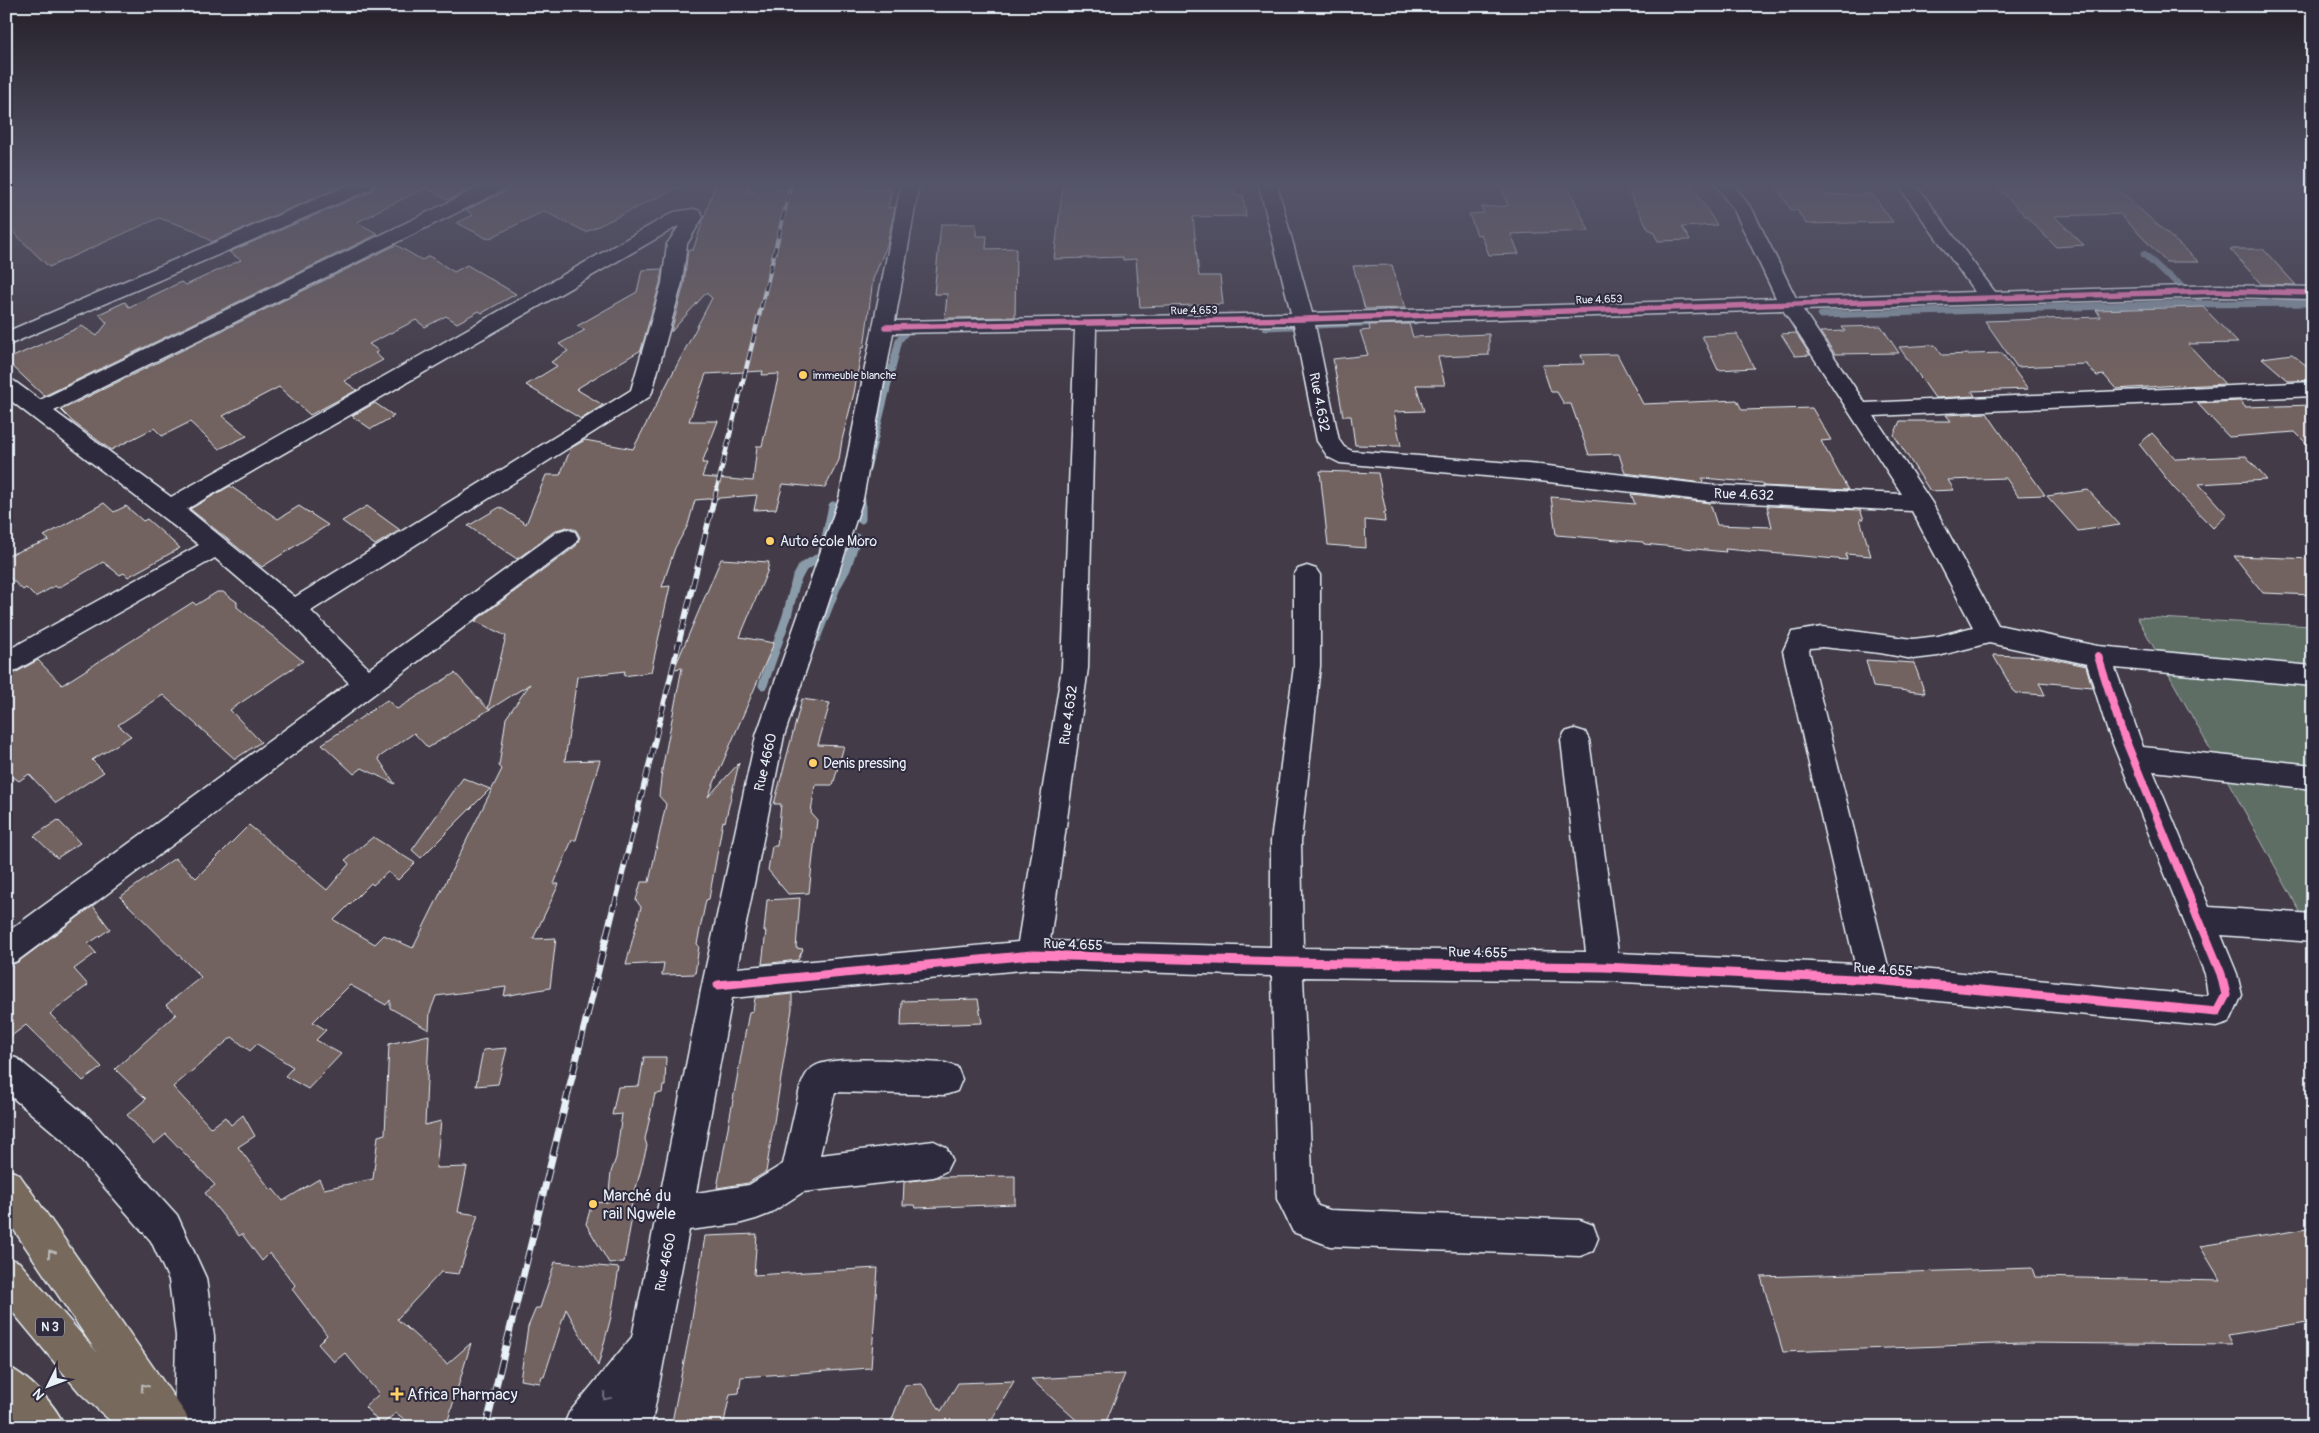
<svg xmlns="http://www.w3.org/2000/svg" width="2319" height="1433" font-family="Pangolin,sans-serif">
	<rect width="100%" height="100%" fill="#433b48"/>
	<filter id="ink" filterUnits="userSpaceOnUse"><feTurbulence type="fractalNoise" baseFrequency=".02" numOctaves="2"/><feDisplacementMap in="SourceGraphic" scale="10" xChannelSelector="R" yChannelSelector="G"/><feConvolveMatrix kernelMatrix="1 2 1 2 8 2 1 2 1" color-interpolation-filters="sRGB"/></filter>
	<g filter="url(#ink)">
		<path fill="#5f6e65" stroke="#a4b0ae" d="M2137,617l176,9v309z"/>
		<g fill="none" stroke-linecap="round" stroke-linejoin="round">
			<path stroke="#8a9ba9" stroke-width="7" d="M365,190l12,-5
				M2144,254l19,18 36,26
				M2174,304l139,-1
				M2142,305l29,-1
				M1821,315l319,-10
				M1266,327l149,-6
				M867,469l32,-129 6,-7
				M861,494v6"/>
			<path stroke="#8a9ba9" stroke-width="9" d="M861,499v20
				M816,638l21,-53 9,-16 10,-31
				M763,685l24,-69 9,-36 7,-13 19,-11 11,-50"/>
		</g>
		<path fill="#736360" stroke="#e8f1f8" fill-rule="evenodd" d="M31,185h314l-133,57 -18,-12 -35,-12 -110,49 -43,-42v-32z
			M375,185h105l-32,15 -22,-12 -53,25 1,1 -17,8 21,12 -334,162 -38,-36 76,-34 15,10 10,-13 -8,-9 26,-12 4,5 52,-25 5,3 55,-25 -12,-8 143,-61z
			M509,185h174l-97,47 -42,-21 -56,28 -31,-16 16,-8 -7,-5 40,-19z
			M715,185h35l-2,7 55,-4 2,-3h59l-2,5 30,-1 -4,19 7,-1 -8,38 -14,34 -9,69h-2l-8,45 -12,47 -3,20 -14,28 -42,-4 -7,25 -22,1 3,-15 -62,5 -7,25 -13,23 -13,39 8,-1 -19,86 -27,4 1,-5 -48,6 -12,84 35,-1 -24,80h-4l-18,44h5l-26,55 23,-1 -6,50 -46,8 2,-9 -70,9 -6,16 -1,18 -39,-22v-8l-4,5 -36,-20 -37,37 13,8 -10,10 25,14 -33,35 -23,-13 8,-9 -36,-23 -7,7 -18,-14 -59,50 38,41 14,-11 6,8 12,-10 12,21 -17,11 33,43 2,-1 10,12 36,-22 5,10 49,-10 5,-43 7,-2 4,-90 40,-9 -4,90 16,-4 -5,47 31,-1 -9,45 20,3 -19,59 -18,-2 -44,47 50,45 24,-21 -25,84h-31l-19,-14 -15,12 -16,-18 14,-13 -34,-41 -11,9 -16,-18 9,-9 -35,-46 3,-4 -25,-32 -8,8 -20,-27 -3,2 -34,-43 10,-8 -49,-51 -12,10 -27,-29 19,-16 -31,-30 61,-55 -10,-9 35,-28 -81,-80 55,-39 21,20 53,-53 78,65 22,-26 -4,-4 28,-23 42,26 -17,17 -10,-8 -15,13 -2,-2 -37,37 41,24 9,-9 29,13 89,-179 -3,-3 7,-48 24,-34 -102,64 -14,-15 -36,25 17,26 -33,-16 -8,6 -32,-30 65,-44 10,9 58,-36 33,36 18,-73 -31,-15 101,-75 4,-9 -4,-7 -9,-3 -11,3 -39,29 -49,-33 32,-19 26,17 20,-49h14l11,-27 14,-8 48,9 79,-151 -6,-5 -35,39 13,-48 4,-34h5zM763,371l-1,4 17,-1 -17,72h-5l-4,35 -51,-4 5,-14h-5l16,-42h-29l17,-47z
			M1063,185h72v3l83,-3v3h17v7h8l3,21 -53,1 6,59h21l3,28 -83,3 -4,-48 -13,1v-3l-69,2z
			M1501,185h66l22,46 -78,3 8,20 -30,1 -8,-21 -4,1 -8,-21 15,-1 -3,-6 27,-1z
			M1625,185h66l26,40 -35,2 8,13 -32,1 -6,-11h-3z
			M1775,185h45l7,10 45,-1 21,28 -87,2 -9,-14h-6z
			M1995,185h118l86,77h-33l-46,-48 -66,2 30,29 -28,2z
			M941,224h35v12h11l-1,13 30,-1 -1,69 -70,1 2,-24h-13z
			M396,245l26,15 7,-4 25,16 13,-7 49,29 -34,19 -3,-2 -22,12 -11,-7 -21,11 -9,-7 -47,24 10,7 -4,2 8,7 -39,21 13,9 -47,25 -31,-28 -56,29 24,20 -28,13 -29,-27 -28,14 -8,-8 -43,22 -38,-28 -12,-12z
			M2230,249h33l33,36 -35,-1z
			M1392,265l13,43 -40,1 -12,-43z
			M662,269l-2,14 -19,67 -65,39 27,16 -22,14 -55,-34 31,-19 -6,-4 17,-11 -9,-7 26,-14 -8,-4 60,-34 5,-22z
			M2203,307l35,36 -50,1 37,40 -44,2 -2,-1 -63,4 -12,-14 -7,1 -11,-12 -69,3 -32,-46 116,-4 -5,-7z
			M1409,324l4,13 76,-3v21l-51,2 7,28h-29l8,26 -30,1 7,34 -46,-1 -4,-29h-8l-10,-57 35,-4 -8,-24 10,-1 -1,-5z
			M1881,326l18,27 -64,1 -15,-22 25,-1 -3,-4z
			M1796,333l14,22 -15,1 -14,-22z
			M1737,334l17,34 -36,2 -16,-34z
			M1935,345l7,10 60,-2 26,36 -56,2 3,5 -40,2 -36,-51z
			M1617,354l26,50 94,-4 5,10 70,-2 19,32 -10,1 27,49 -85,-4 -1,-3 -60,-5 1,5 -78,-10 -6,-19 -30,1 -18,-51h-7l-7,-12h-6l-9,-27 42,-1 -3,-9z
			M2292,354l21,17v9l-24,1 -27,-23z
			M2240,401l5,6 68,-2v45l-18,-18 -66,5 -32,-34z
			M375,403l19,13 -23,13 -19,-13z
			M1987,413l8,12 50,70 -27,1 -12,-18 -58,2 6,10 -24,1 -36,-56 6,-14h51l-5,-6z
			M2152,433l24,26 70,-3 21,24 -68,4 28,31 -14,13 -40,-41 -34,-43z
			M1320,471l58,2 8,40 -2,-1 1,10 -20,-2 1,28 -38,-3z
			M230,486l48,33 21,-13 29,19 -66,42 -72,-58z
			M2088,490l32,35 -42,6 -31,-35z
			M1631,494l79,9 7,22 55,2 -5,-21 93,4 4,9h-4l11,37 -25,-2 1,6 -122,-11 1,3 -82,-8 -1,-2 -87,-7 -5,-38 84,7z
			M104,503l10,9 12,-6 17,15 4,-2 33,29 -52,29 -4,-4 -4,2 -17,-13 -45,26 -3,-2 -20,11 -9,-9 -3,2 -17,-16v-18l43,-16 -5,-4z
			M367,506l33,24 -25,15 -33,-24z
			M2234,556l79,3v36l-50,-2z
			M721,559l48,3 -2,10 -27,65 34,6 -66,154 31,-34 -14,59 -2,-1 -14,78 -3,1 -9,44 2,2 -4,28 -33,1 2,-12 -38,2 15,-58 -5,-7 5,-18h8l17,-78 -7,-8 3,-26 20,-102 -8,1z
			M217,592h6l14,10v5l66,54 -73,49 31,32 -26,17 -72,-64 -45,30 13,11 -39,24 12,12 -48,31 -27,-29 -10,7 -13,-9v-94l32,-18 24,25 131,-83 3,3z
			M1993,655l51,2 42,9 6,21 -53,-5 6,13 -30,-2z
			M1866,660l48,3 11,30 -52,-6z
			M802,699l28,4 -12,42 26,1 -11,39h-18l-4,28 6,7 -8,73 -21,1 -20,-24 4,-24h5l4,-42h-7z
			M463,778l27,11 -69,69 -9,-8z
			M58,820l22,23 -23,15 -23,-22z
			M800,898l-4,50 7,1 -5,11 -36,4 4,-33h-2l3,-31z
			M93,906l17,23 -22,15 8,9 -22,16 14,16 -38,29 52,53 -19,14 -57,-56 -20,15v-73l12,-5z
			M792,994v15l-26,163 -18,11 -31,5 32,-176 4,-1 2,-13z
			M978,999l4,24 -81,3 1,-25z
			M507,1048l-9,36 -22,2 7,-36z
			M644,1057h22l-1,29h-2l-1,7 -7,1 -10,45 2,7 -18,69 3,2 -8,45 -15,1 -23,-39 6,-21 16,-1 3,-30 5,-14 6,-44 -10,1 6,-28 21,-1z
			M1015,1176v28l-99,4 -1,-3h-12l1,-23 34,-5z
			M2313,1228v93l-85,14 5,10 -212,-2 -238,9 -22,-75 271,-9 3,9 186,4 -21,-35z
			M757,1234l-3,41 124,-7 -7,100 -130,9 -2,16 -9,1 -7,33h-52l19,-96 15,-95z
			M555,1262l64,6 -8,49 -13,49 -32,-57 -22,68 -2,-1 -2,7 -20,-3 8,-53 8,-19h4z
			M1125,1374l-21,53h-20l-53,-48z
			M1014,1381l-26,46h-99l16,-42 17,-1 19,27 17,-28z"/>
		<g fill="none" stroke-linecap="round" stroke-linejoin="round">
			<g stroke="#e8f1f8" stroke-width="3">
				<path id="minor" d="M349,185h24l-2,4 -365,157v-14z
					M484,185h23l-2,4 -451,222 117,86 503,-285 19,-3 7,2 3,6 -16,27 -5,39 -30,109 -3,5 -338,214 58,58 188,-137 9,-3 9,3 3,6 -3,6 -558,417 -11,4v-32l343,-250 -56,-58 -78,-67 -200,113 -9,3v-23l193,-106 -193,-148v-18l8,2 26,19zM680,225l-13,19 -5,39 -31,107 -3,2 -333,205 -108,-88z
					M901,185h18l-24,136 396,-8 -32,-128h18l35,128 464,-15 -41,-86 -19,-27h18l19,26 43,87 179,-6 -77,-107h18l79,107 224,-7 94,2v12l-94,-2 -416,13 62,93 448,-21v14l-439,20 58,87 66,122 100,21 215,20v20l-198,-18 28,79 170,18v24l-160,-18 56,136 104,7v28l-92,-7 16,39 5,21 -13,28 -12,4 -342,-32 -271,-14 -301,-4 10,218 5,11 12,4 250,10 13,5 5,13 -5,13 -13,5 -250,-10 -37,-14 -16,-33 -5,-223 -240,-7 -300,29 -36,195 53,-8 34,-21 17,-76c3,-8 7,-18 15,-22 20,-12 103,-4 130,-3l12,4 5,12 -5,12 -12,4 -110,-3 -15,63 114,-14 12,6 6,12 -6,12 -12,6 -131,15 -34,22 -13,5 -18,5 -49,6 -38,197h-40l1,-5 -3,5h-46l6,-14 63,-76 70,-352 54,-249 83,-237zM1783,310l119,184 -194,-9 -168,-20 -188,-14 -8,-4 -5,-7 -24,-115zM1294,325l23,116 11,16 12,6 200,18 168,20 204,10 61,116 -35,9 -25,3 -91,-12 -30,5 -9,19 72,313 -237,-11 -29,-213 -4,-8 -10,-3 -10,3 -4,8 25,212 -283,-4 -2,-107 19,-175v-91l-4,-6 -9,-3 -9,3 -4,6v91l-23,175v106l-221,-6 38,-273 8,-339zM1075,330l-13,338 -44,274 -281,26 47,-232 79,-237 30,-166zM1989,643l98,21 20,65 98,245 3,22 -320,-30 -79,-315 1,-3 12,-1 58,6 33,6 25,-3z
					M6,1054l12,5 71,59 88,97 29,63 8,58v91h-40l2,-91 -7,-56 -18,-39 -86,-99 -59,-50z"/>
			</g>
			<g stroke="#e8f1f8" stroke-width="3">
				<path id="major" d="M6,1169l13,5 166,239 6,14h-44l-141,-209z
					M6,1366c22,9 50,39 59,61h-47l-12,-13z"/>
			</g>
			<g stroke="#e8f1f8" stroke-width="3">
				<path id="highway" d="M6,1257l13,5 89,103 53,48 6,14h-50l-37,-34 -74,-89z"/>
			</g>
			<use href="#minor" fill="#2f2a3d" fill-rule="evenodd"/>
			<use href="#major" fill="#77695c" fill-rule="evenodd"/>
			<use href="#highway" fill="#77695c" fill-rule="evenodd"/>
			<g stroke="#e8f1f8" stroke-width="4.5">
				<path id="rail-far2" d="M714,500l77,-315"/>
			</g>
			<g stroke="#e8f1f8" stroke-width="5.5">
				<path id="rail-far1" d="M614,908l100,-409"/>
			</g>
			<g stroke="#e8f1f8" stroke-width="7">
				<path id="rail" d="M486,1427l128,-521"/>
			</g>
			<use href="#rail-far2" stroke="#2f2a3d" stroke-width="3" stroke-dasharray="9" stroke-linecap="butt"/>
			<use href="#rail-far1" stroke="#2f2a3d" stroke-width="4" stroke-dasharray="11" stroke-linecap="butt"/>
			<use href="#rail" stroke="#2f2a3d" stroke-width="5" stroke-dasharray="14" stroke-linecap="butt"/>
			<g stroke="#2f2a3d" stroke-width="8">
				<path id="cycleway-far2" d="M885,327l418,-8 916,-28 94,2"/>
			</g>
			<g stroke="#2f2a3d" stroke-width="11">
				<path id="cycleway-far1" d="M2098,656l23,73 73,179"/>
			</g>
			<g stroke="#2f2a3d" stroke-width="12">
				<path id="cycleway" d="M718,985l314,-30 255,7 317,5 271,13 342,32 9,-17 -5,-21 -28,-68"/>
			</g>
			<use href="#cycleway-far2" stroke="#ff80c0" stroke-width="5.5"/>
			<use href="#cycleway-far1" stroke="#ff80c0" stroke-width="8"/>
			<use href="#cycleway" stroke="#ff80c0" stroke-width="9"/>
		</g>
		<defs><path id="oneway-chevron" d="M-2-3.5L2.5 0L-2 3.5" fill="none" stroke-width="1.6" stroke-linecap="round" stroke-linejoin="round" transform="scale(1.25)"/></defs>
		<g stroke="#bbbbba">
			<use href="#oneway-chevron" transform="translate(51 1253) rotate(-125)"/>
			<use href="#oneway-chevron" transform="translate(144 1387) rotate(-125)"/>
		</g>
		<use stroke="#70707e" href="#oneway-chevron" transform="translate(606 1397) rotate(130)"/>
	</g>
	<linearGradient id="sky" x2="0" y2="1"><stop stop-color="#252028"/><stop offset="0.48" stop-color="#55556a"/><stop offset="1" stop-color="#55556a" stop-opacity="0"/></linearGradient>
	<rect width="2319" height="385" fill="url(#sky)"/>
	<g fill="#ffd166" stroke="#2f2a3d" stroke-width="2">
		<circle cx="803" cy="375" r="5"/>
		<circle cx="770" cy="541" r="5"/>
		<circle cx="813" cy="763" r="5"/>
		<circle cx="593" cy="1204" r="5"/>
		<path d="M394.5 1386.5h5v5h5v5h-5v5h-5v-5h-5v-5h5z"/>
	</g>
	<g text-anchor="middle" stroke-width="4" stroke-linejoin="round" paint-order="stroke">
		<g font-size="11" fill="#e8f1f8" stroke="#2f2a3d">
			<text transform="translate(1599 299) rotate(-2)" y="4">Rue 4.653</text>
			<text transform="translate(1194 310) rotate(-1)" y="4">Rue 4.653</text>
		</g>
		<g font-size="11" fill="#e8f1f8" stroke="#2f2a3d" text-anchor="start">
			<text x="813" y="379">immeuble blanche</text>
		</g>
		<rect fill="#2f2a3d" stroke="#b0b5c0" stroke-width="1" x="36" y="1317.5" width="28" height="19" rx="4"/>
		<g font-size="12" font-weight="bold" fill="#e8f1f8">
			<text x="50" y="1331">N 3</text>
		</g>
		<g font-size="14" fill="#e8f1f8" stroke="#2f2a3d">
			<text transform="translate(1320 402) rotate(79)" y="5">Rue 4.632</text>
			<text transform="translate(1744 494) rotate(2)" y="5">Rue 4.632</text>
			<text transform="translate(1068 715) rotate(-82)" y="5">Rue 4.632</text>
			<text transform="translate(765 762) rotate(-77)" y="5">Rue 4660</text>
			<text transform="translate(1073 944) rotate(2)" y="5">Rue 4.655</text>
			<text transform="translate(1478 952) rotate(1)" y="5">Rue 4.655</text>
			<text transform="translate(1883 969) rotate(4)" y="5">Rue 4.655</text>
			<text transform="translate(665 1262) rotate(-79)" y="5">Rue 4660</text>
		</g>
		<g font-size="14" fill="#e8f1f8" stroke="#2f2a3d" text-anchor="start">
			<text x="780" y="546">Auto école Moro</text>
			<text x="823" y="768">Denis pressing</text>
		</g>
		<g font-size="16" fill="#e8f1f8" stroke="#2f2a3d" text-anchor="start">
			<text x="603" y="1201">Marché du<tspan x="603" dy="18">rail Ngwele</tspan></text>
			<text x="407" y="1400">Africa Pharmacy</text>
		</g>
	</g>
	<rect width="2319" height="1433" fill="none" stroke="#2f2a3d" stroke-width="25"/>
	<rect x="12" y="12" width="2294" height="1408" fill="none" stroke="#e8f1f8" stroke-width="2" filter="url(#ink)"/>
	<g transform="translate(48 1386) rotate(228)" stroke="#2f2a3d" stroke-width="4" paint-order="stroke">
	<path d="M0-4L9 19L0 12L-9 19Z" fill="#e8f1f8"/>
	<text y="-8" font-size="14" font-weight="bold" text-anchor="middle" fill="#e8f1f8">N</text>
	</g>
</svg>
